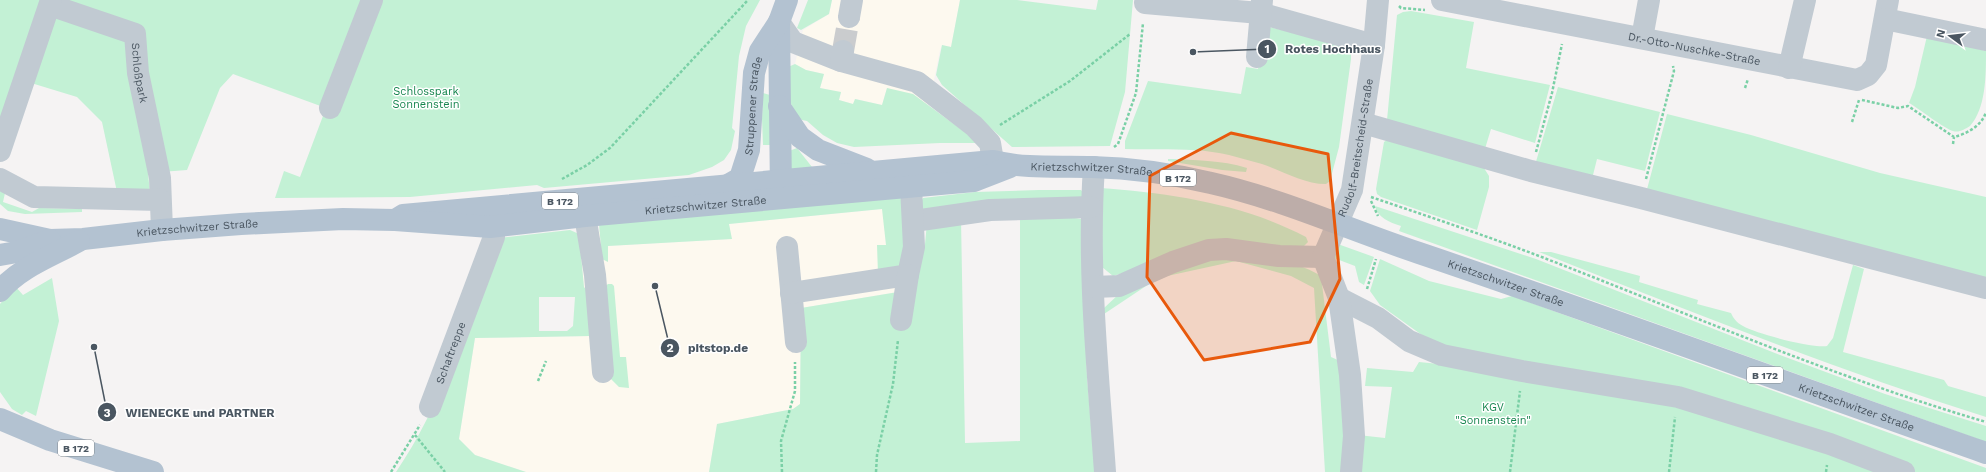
<svg xmlns="http://www.w3.org/2000/svg" width="1986" height="472" font-family="'Work Sans',sans-serif">
	<rect width="100%" height="100%" fill="#f5f3f3"/>
	<path fill="#fdf9ef" d="M832,0h128l-9,47 -9,-2 -2,5 -11,55 -42,-17 -5,17 -26,-6 -3,5 -14,-4 2,-7 -21,-5 4,-14 -18,-4 -11,-6 8,-34 26,-16z
		M883,209l3,36h-9l11,28 10,19 -97,16 -1,96 -7,5 -76,15 -8,48h-183l-51,-17 -16,-16 16,-101 116,-2 -7,-48 -5,-54 21,-2 2,27 6,2 -1,-15 124,-7 -2,-15z"/>
	<path fill="#c3f1d5" fill-rule="evenodd" d="M0,0h760l-14,26 -7,30 -7,72 3,3 -4,19 -7,10 -12,7 -23,8 -145,13 -7,-3 -127,12 -135,1 9,-27 16,6 26,-69 -93,-34 -13,14 -33,82 -39,3 2,20 -33,-1 -15,-70 -25,-25 -59,-18 -18,55z
		M808,0h24l-3,14 -28,16 -4,-2z
		M960,0h57l79,10 2,-10h35l-8,92 -15,54 -98,1 -70,-62 -6,-10 6,-30 9,2z
		M1411,11l63,11 -8,46 84,17 -15,58 -44,-14 -7,23 -97,-32 10,-105 6,-3z
		M1265,26l77,18 9,4v11l-12,88 -9,34 -4,3c-22,0 -43,-13 -64,-20 -11,-3 -22,-6 -33,-9 -33,-8 -70,-5 -104,-6v-8l23,-60 93,13 5,-27 12,2z
		M1927,36l59,15c0,25 0,57 -16,75 -5,3 -11,7 -17,5 -8,-2 -35,-23 -44,-28l6,-16z
		M795,64l11,6 18,4 -4,14 21,4 -2,8 14,4 2,-5 27,6 5,-17 26,6 53,39 11,10h-37l-86,4 -17,-4 -14,-8 -16,-14 -5,-1 -6,-4 -7,-17 -1,-32z
		M1558,87l102,25 -15,59 -48,-12 -5,20 -57,-14z
		M763,93l7,2v50h-7l-1,-26z
		M1667,114l84,21 129,38 106,24v85l-340,-89z
		M1390,138l92,27 7,11v11l-12,43 -96,-33 -4,-3 -1,-5 8,-47z
		M797,148l15,19 -21,5 -2,-21z
		M1168,159c27,1 53,1 79,9l-1,4 -24,-2 -54,-9z
		M1100,188c70,5 144,16 206,49l2,5 -8,8 -73,-7 -114,33 -11,-9z
		M1039,190h42l5,5 -1,6 -163,15 -1,-14 2,-4 52,-6z
		M0,191l5,2 -2,9 29,10 7,-4 43,1v3l-57,2 -17,-3 -8,-7z
		M900,194c4,24 12,54 -3,75l-19,5 -1,-29h9l-4,-36 -153,15 3,15 -124,7v16l-6,-3 -3,-35z
		M1375,206l161,53 244,96 105,39 101,32v16l-587,-211 2,-5c-12,-4 -23,-8 -26,-20z
		M1069,217l12,2 6,158 8,95h-386l8,-48 76,-15 7,-5 1,-96 97,-16 27,-48 2,-21 34,-4 4,224 55,-2v-223z
		M570,230l9,4 5,53 5,6 2,43 -116,2 -16,101 16,16 51,17h-130c48,-70 73,-155 103,-234zM539,297h36l-2,29 -6,5h-28z
		M1335,243l39,14 -10,28 -5,-3 -4,-16 -21,-8z
		M1539,252h12l89,24 -1,6 59,18 -1,4 34,9c2,5 6,10 12,13 14,8 68,22 84,20l6,-8 20,-73 11,4 -21,83 101,28 4,6 38,11v20c-152,-48 -299,-107 -447,-165z
		M1211,255c35,3 79,1 110,21l10,81 9,4 5,111h-20l-11,-184 -23,-12 -55,-15 -78,17 -54,36v-6l15,-14z
		M1380,259l49,22 72,18 11,-3 474,172v4h-630l2,-37 27,3 7,-51 -27,-1 2,-18 46,4 6,-10 20,2 -13,-26 -46,-33 -10,-14z
		M52,278l7,43 -23,95 -10,-5 -4,4 -10,-6 -12,-17v-88l15,-18 8,9z
		M608,284h4l2,2 6,71h6l3,31 -10,-1 -9,-9 -6,-91z"/>
	<g fill="none" stroke-linecap="round" stroke-linejoin="round">
		<path stroke="#caccce" stroke-width="22" stroke-dasharray="22 11" stroke-linecap="butt" d="M843,51l6,-34"/>
		<path stroke="#7ad0a6" stroke-width="2.5" stroke-dasharray="3 2" stroke-linecap="butt" d="M1399,6l2,2 24,2
			M1745,88l3,-9
			M1862,100l36,8 10,-2 46,31c12,-3 28,-11 32,-25
			M1852,122l7,-22
			M1000,125l70,-44 60,-47
			M1953,144l1,-7
			M1114,147l4,-3 18,-51 7,-70
			M1536,152l16,-59 10,-49
			M562,179l25,-14 23,-17 138,-148
			M1646,179l28,-108 -1,-5
			M1371,197c56,19 113,38 168,59 148,57 294,121 447,166
			M1371,201l7,15
			M1367,289l9,-30
			M538,381l8,-20
			M415,435l30,37
			M391,472l29,-47
			M782,472l-1,-31 14,-50v-29
			M876,472l1,-17 16,-71 5,-44
			M1510,472l10,-81
			M1669,472l6,-55
			M1826,472l1,-7"/>
		<g stroke="#c1cad2" stroke-width="22">
			<path id="s1" d="M1442,0l415,80 11,-5 8,-10 12,-65"/>
			<path d="M1145,3l115,10 114,32"/>
			<path id="s2" d="M50,5l85,29 3,39 22,105 2,52"/>
			<path d="M849,17l3,-17"/>
			<path d="M1885,19l101,21"/>
			<path d="M779,22l14,20 48,19"/>
			<path d="M1642,38l7,-38"/>
			<path d="M843,51l-2,10 76,21 57,44 16,17 3,18"/>
			<path d="M1257,57l5,-57"/>
			<path d="M1789,68l16,-68"/>
			<path d="M330,108l42,-108"/>
			<path d="M1363,123l168,48 110,27 345,90"/>
			<path d="M0,151l51,-151"/>
			<path d="M1094,167c-7,101 4,204 11,305"/>
			<path d="M0,179l34,18 126,3"/>
			<path d="M585,216l10,59 8,97"/>
			<path d="M914,221l76,-11 101,-3"/>
			<path d="M787,247l9,95"/>
			<path d="M1094,287l25,-1 54,-24 36,-12 17,-1 53,7 44,1"/>
			<path d="M791,293l117,-18 6,-28 -3,-60"/>
			<path d="M1339,298l39,20 31,23 33,14 80,16 156,26 152,47 74,28"/>
			<path d="M901,320l7,-45"/>
			<path id="s3" d="M430,407l64,-170 -4,-10"/>
			<path id="s4" d="M1351,472l3,-36 -4,-61 -11,-77 -16,-41 29,-67 22,-145 4,-45"/>
		</g>
		<g stroke="#b3c2d1" stroke-width="22">
			<path d="M779,22l2,171"/>
			<path d="M779,106l21,31 18,13 49,19"/>
			<path id="s5" d="M726,186l14,-8 9,-28 5,-77 6,-22 19,-29 8,-22"/>
			<path id="s6" d="M395,220l8,-5 590,-54c33,8 66,5 99,6 40,1 81,7 119,16 71,16 139,47 208,70 190,64 378,134 567,200"/>
			<path id="s7" d="M0,229l50,11 33,-1 79,-9 79,-6 102,-5 52,1 95,7 95,-11 389,-35 36,-14"/>
			<path d="M0,255l17,-3 33,-12"/>
			<path d="M0,291c20,-24 52,-35 79,-50"/>
			<path d="M0,419l50,21 103,32"/>
		</g>
	</g>
	<path fill="#e8590c" fill-opacity="0.2" stroke="#e8590c" stroke-width="3" stroke-linejoin="round" d="M1231,133l97,21 12,125 -30,63 -106,18 -57,-83 3,-101z"/>
	<g text-anchor="middle" stroke-width="3" stroke-linejoin="round" paint-order="stroke">
		<g fill="#fff" stroke="#808990" stroke-width="1">
			<rect x="1160" y="170" width="36" height="16" rx="3"/>
			<rect x="542" y="193" width="36" height="16" rx="3"/>
			<rect x="1747" y="367" width="36" height="16" rx="3"/>
			<rect x="58" y="440" width="36" height="16" rx="3"/>
		</g>
		<g font-size="10" font-weight="bold" fill="#4a5661">
			<text x="1178" y="182">B 172</text>
			<text x="560" y="205">B 172</text>
			<text x="1765" y="379">B 172</text>
			<text x="76" y="452">B 172</text>
		</g>
		<g font-size="11" fill="#4a5661" stroke="#fff">
			<text dy="4" stroke="none"><textPath href="#s1" startOffset="257">Dr.-Otto-Nuschke-Straße</textPath></text>
			<text dy="4" stroke="none"><textPath href="#s2" startOffset="129">Schloßpark</textPath></text>
			<text dy="4" stroke="none"><textPath href="#s5" startOffset="90">Struppener Straße</textPath></text>
			<text dy="4" stroke="none"><textPath href="#s4" startOffset="334">Rudolf-Breitscheid-Straße</textPath></text>
			<text dy="4" stroke="none"><textPath href="#s6" startOffset="701">Krietzschwitzer Straße</textPath></text>
			<text dy="4" stroke="none"><textPath href="#s7" startOffset="709">Krietzschwitzer Straße</textPath></text>
			<text dy="4" stroke="none"><textPath href="#s7" startOffset="199">Krietzschwitzer Straße</textPath></text>
			<text dy="4" stroke="none"><textPath href="#s6" startOffset="1133">Krietzschwitzer Straße</textPath></text>
			<text dy="4" stroke="none"><textPath href="#s3" startOffset="58">Schaftreppe</textPath></text>
			<text dy="4" stroke="none"><textPath href="#s6" startOffset="1505">Krietzschwitzer Straße</textPath></text>
		</g>
		<g font-size="11" fill="#17864f" stroke="#fff">
			<text x="426" y="95">Schlosspark<tspan x="426" dy="13">Sonnenstein</tspan></text>
			<text x="1493" y="411">KGV<tspan x="1493" dy="13">"Sonnenstein"</tspan></text>
		</g>
	</g>
	<path fill="none" stroke="#4a5661" stroke-width="1.5" d="M1193 52L1267 49M655 286L670 348M94 347L107 412"/>
	<g fill="#4a5661" stroke="#fff" stroke-width="1.5">
		<circle cx="1193" cy="52" r="4"/>
		<circle cx="655" cy="286" r="4"/>
		<circle cx="94" cy="347" r="4"/>
		<circle cx="1267" cy="49" r="10"/>
		<circle cx="670" cy="348" r="10"/>
		<circle cx="107" cy="412" r="10"/>
	</g>
	<g font-size="12" text-anchor="middle" font-weight="bold" fill="#fff">
		<text x="1267" y="53">1</text>
		<text x="670" y="352">2</text>
		<text x="107" y="417">3</text>
	</g>
	<g font-size="12" text-anchor="middle" font-weight="bold" fill="#4a5661" stroke="#fff" stroke-width="3" stroke-linejoin="round" paint-order="stroke">
		<text x="1333" y="53">Rotes Hochhaus</text>
		<text x="718" y="352">pitstop.de</text>
		<text x="200" y="417">WIENECKE und PARTNER</text>
	</g>
	<g transform="translate(1950 36) rotate(285)" stroke="#ffffff" stroke-width="3" paint-order="stroke">
	<path d="M0-3L7 15L0 10L-7 15Z" fill="#4a5661"/>
	<text y="-6" font-size="11" font-weight="bold" text-anchor="middle" fill="#4a5661">N</text>
	</g>
</svg>
